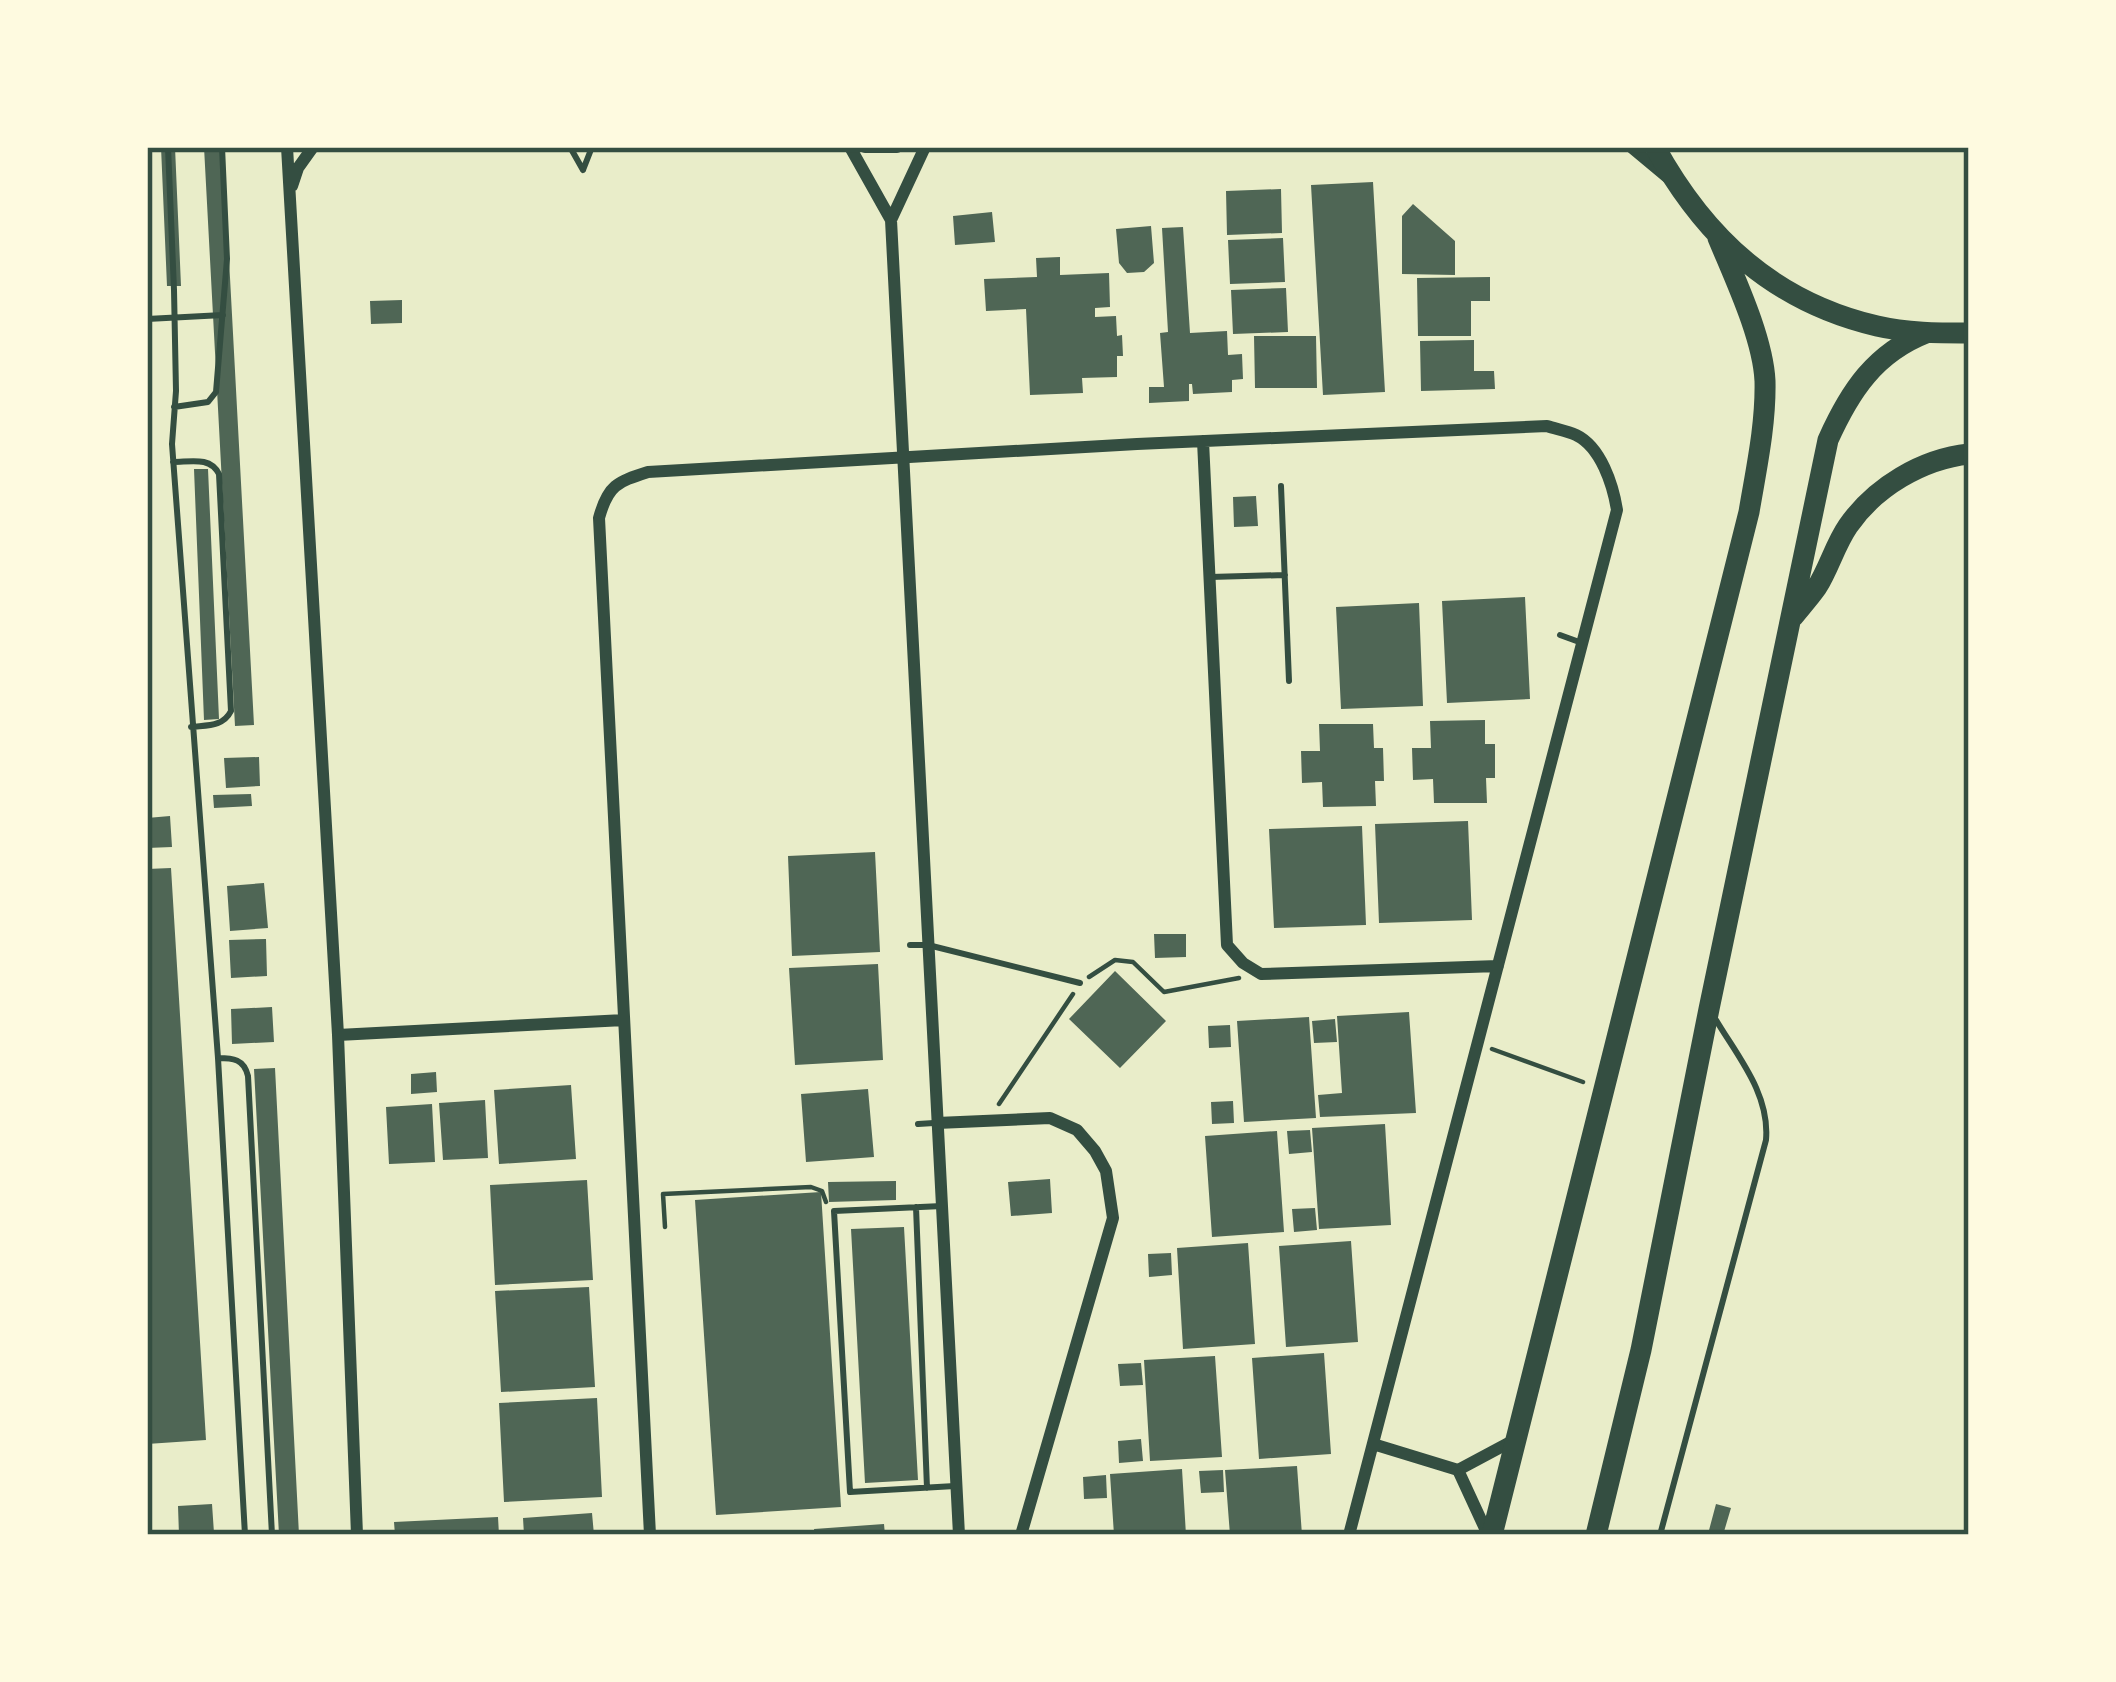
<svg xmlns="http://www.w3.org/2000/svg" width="2116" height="1682" font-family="Barlow,sans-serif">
	<rect width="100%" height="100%" fill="#e9edc9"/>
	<path fill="#4f6655" d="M161,147h14l6,139h-14z
		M204,147h19l31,578 -19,1z
		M1373,182l12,210 -62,3 -12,-210z
		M1281,189l1,44 -55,2 -1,-44z
		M1413,204l42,37v34l-53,-1v-58z
		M992,212l3,30 -40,3 -2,-29z
		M1151,226l3,37 -10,9 -17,1 -8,-10 -3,-34z
		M1183,227l7,106 37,-2 1,24 14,-1 1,25 -11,1v12l-39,2 -1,-10h-3v17l-40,2v-16h15l-4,-54 8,-1 -6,-104z
		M1283,238l2,44 -55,2 -2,-44z
		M1060,257v18l49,-2 1,34 -15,1v9l21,-1 1,20 5,-1 1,21h-6v21l-35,1 1,15 -53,2 -4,-86 -40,2 -2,-32 53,-2 -1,-19z
		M1490,277v24h-19v35h-53l-1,-58z
		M1286,288l2,44 -55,2 -2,-44z
		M402,300v23l-31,1 -1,-23z
		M1254,336h62l1,52h-62z
		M1474,340v31h20l1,18 -74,2 -1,-50z
		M194,469h14l11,250 -15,1z
		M1256,496l2,30 -24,1 -1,-30z
		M1525,597l5,102 -83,4 -5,-102z
		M1419,603l4,103 -82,3 -5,-102z
		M1485,720v24h10v34h-9l1,25h-53l-1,-24 -20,1 -1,-32h19l-1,-27z
		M1319,724h54l1,24h9l1,33h-9l1,25 -53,1 -1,-25 -20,1 -1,-32h19z
		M259,757l1,29 -34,2 -2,-30z
		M251,794l1,12 -38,2 -1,-13z
		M170,816l2,31 -25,1v-30z
		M1468,821l4,99 -93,3 -4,-99z
		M1362,826l4,99 -92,3 -5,-99z
		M875,852l5,100 -88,4 -4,-100z
		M171,868l35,572 -59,4v-575z
		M264,883l4,45 -38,3 -3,-45z
		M1154,934h32v23l-31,1z
		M266,939l1,37 -36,2 -2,-38z
		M878,964l5,96 -88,5 -6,-97z
		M1115,971l51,50 -46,47 -51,-49z
		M272,1007l2,35 -42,2 -1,-35z
		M1409,1012l7,101 -96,4 -2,-22 24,-2 -5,-77z
		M1309,1017l7,101 -72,4 -7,-101z
		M1335,1019l2,23 -23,1 -2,-22z
		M1230,1025l1,22 -22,1 -1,-22z
		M275,1068l24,467h-20l-25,-466z
		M436,1072l1,20 -26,2v-20z
		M571,1085l5,74 -77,5 -5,-74z
		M868,1089l6,68 -68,5 -5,-68z
		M485,1100l3,58 -45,2 -4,-57z
		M1233,1101l1,22 -22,1 -1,-22z
		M432,1104l3,58 -46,2 -3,-57z
		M1385,1124l6,101 -72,4 -7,-101z
		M1310,1130l2,22 -23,2 -2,-23z
		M1277,1131l7,101 -72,5 -7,-101z
		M1050,1179l2,34 -41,3 -3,-34z
		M587,1180l6,100 -98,5 -5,-100z
		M896,1181v19l-67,2 -1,-20z
		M821,1192l20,315 -125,8 -21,-315z
		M1315,1208l2,22 -23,2 -2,-23z
		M904,1227l14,253 -53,3 -14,-254z
		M1351,1241l7,101 -72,5 -7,-101z
		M1248,1243l7,101 -72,5 -6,-101z
		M1171,1253l1,22 -23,2 -1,-23z
		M589,1287l6,100 -94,5 -6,-101z
		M1324,1353l7,101 -72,5 -7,-101z
		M1215,1356l7,101 -72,4 -6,-101z
		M1141,1363l2,22 -23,1 -2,-22z
		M597,1398l5,99 -98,5 -5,-99z
		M1141,1439l2,22 -24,2 -1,-22z
		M1297,1466l5,69h-72l-5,-65z
		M1182,1469l4,66h-72l-4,-61z
		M1223,1470l1,22 -23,1 -2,-22z
		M1106,1475l1,23 -23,1 -1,-22z
		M212,1504l2,29 -35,2 -1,-29z
		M1716,1504l15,4 -8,27 -15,-1z
		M592,1513l2,22h-70l-1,-17z
		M498,1517l1,18h-104l-1,-13z
		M884,1524l1,11h-70l-1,-6z"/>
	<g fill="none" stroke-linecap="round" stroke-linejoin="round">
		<path stroke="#344e41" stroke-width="4.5" d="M1089,977l26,-17 18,2 31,30 75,-14
			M1492,1049l91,33
			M999,1104l74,-110
			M665,1227l-2,-33 148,-7 11,4 4,11"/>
		<path stroke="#344e41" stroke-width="6" d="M168,147l6,143 2,101 -4,53 46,614 27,477
			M570,147l13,23
			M1012,148l14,-1
			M583,170l9,-23
			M147,319l76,-4
			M174,407l34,-5 8,-10 11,-133 -5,-112
			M173,462c17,0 37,-6 46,12l12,237c-8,16 -24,14 -40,16
			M1281,486l8,195
			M1210,577l75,-2
			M1560,635l22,8
			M910,945h18l152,38
			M218,1058c15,0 26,1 30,18l24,459
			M918,1124l16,-1
			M942,1206l-108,5 16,281 105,-6
			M916,1207l11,281
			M1660,1535l106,-395c4,-46 -28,-83 -50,-120"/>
		<path stroke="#344e41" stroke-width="12" d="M287,147l51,888 19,500
			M850,147l41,73 68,1315
			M865,147h32
			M1631,147l36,30
			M292,186l6,-18 15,-21
			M891,220l34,-73
			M1203,441l24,504 16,18 18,11 237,-8
			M338,1035l286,-15
			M937,1123l113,-5 27,12 18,21 11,20 7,47 -92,317
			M1373,1444l85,26 58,-31
			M1458,1470l30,65
			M650,1535l-51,-1017c9,-33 18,-36 49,-46l489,-28 410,-18c9,3 20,5 29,9 25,12 37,50 41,75l-268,1025"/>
		<path stroke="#344e41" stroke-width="21" d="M1655,147c50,91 119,155 222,179 30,7 61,7 92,7
			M1793,617c8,-10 17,-20 24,-30 12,-19 18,-42 31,-61 27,-39 74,-67 121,-72
			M1492,1535l257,-1023c7,-42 17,-87 16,-131 -2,-43 -30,-102 -47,-143
			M1596,1535l45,-185 68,-341 119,-569c22,-49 47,-87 98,-107"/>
	</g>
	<rect width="2116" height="1682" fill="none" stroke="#fefae0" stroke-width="300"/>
	<rect x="150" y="150" width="1816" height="1382" fill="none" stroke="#344e41" stroke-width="4.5"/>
</svg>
